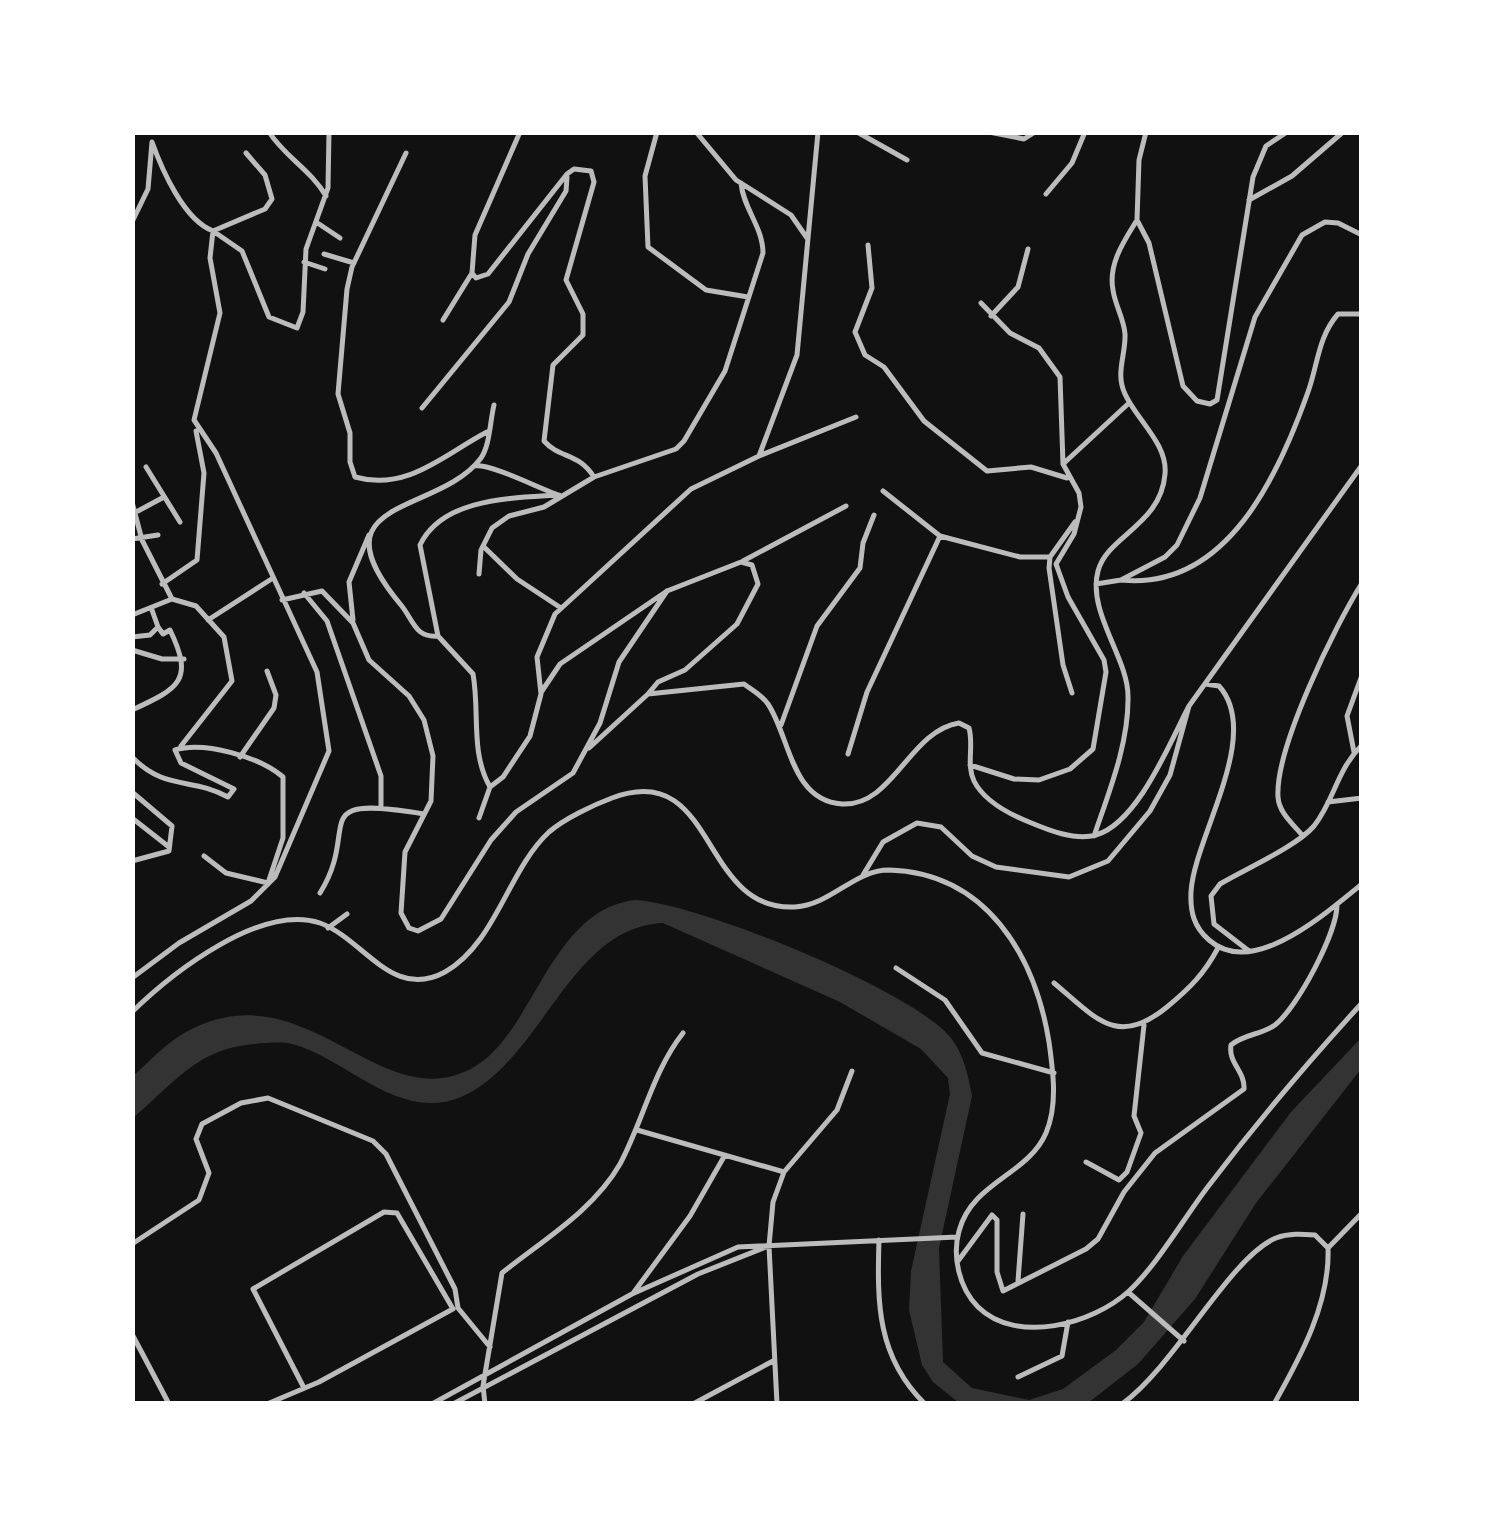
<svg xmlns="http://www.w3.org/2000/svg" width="1494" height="1536" font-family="Cabin,sans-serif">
	<rect width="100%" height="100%" fill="#111"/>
	<path fill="#333" d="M635,900c60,2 279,91 316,138 13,17 17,37 21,58l-33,152 4,114 29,26 57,12 34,-11 53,-39 28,-28 39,-66 108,-144 70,-74v31l-105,134 -61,96 -57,65 -50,39h-129l-26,-21 -11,-17 -13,-55 2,-39 39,-177 -2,-16 -27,-29 -81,-47 -177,-79c-94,4 -121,139 -202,174 -63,26 -114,-39 -169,-53 -14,-4 -55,1 -68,6 -34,10 -65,46 -91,68v-42c16,-14 34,-34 53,-44 120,-66 194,89 288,35 60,-34 76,-157 161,-167z"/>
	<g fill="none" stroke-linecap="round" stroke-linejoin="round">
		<path stroke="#bcbcbc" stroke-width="5" d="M269,132c16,25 42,38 57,64
			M657,132l-12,44 3,71 58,43 42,7
			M696,132l40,48 55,35 16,23
			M857,132l50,28
			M989,132l35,7 11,-7
			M1094,132h7
			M406,153l-54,114 -5,22 -9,105 12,39v29l5,15c53,15 91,-24 132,-45
			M1046,194l26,-31 13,-31
			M1249,200l43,-24 51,-44
			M1137,220l2,-60 7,-28
			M132,222l16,-33 4,-47c10,28 32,78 61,89l52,-22 7,-10 -7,-24 -19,-22
			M319,224l21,14
			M868,245l4,43 -17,44 10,23 19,12 40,54 63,50 44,-4 36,11
			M324,254l30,9
			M304,262l21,7
			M991,316l27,-29 10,-38
			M443,320l29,-47
			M422,408l87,-106 19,-48 38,-63 1,-14
			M759,456l97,-39
			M1063,464l66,-61
			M474,466c16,-3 62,21 82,28
			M146,467l34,55
			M594,477l82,-28 8,-8 41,-70 38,-118c0,-26 -20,-45 -22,-70
			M883,491l57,45 80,21h30
			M132,502l10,38 30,59 24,7 28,31 8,44 -51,65
			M138,511l26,-14
			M132,539l26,-4
			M483,546l34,33 44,29
			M743,561l103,-55
			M479,574l2,-24 11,-22 17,-12 35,-9 50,-30c-16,-25 -34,-18 -50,-36l9,-76 30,-30v-21l-17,-34 28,-98 -3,-11 -17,-2 -7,5 -79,100 -12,4 -4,-5 3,-38 45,-103
			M1121,580c106,11 158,-106 187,-188 10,-28 10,-55 30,-78h24
			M162,584l35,-24 7,-87 -8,-42
			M1096,584l25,-4 44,-23 12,-12 23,-47 55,-181 47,-82 23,-13 13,1 24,12
			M304,593l23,28 54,155v31
			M282,600l40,-9 31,32 16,37 40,36 15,24 9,36 -2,45 -26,51 -4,61 8,15 9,3 23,-12 50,-79 25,-28 57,-39 27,-50 19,-61 48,-71
			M152,610l6,17
			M132,615l40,-16
			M208,620l65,-42
			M353,620l-4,-38 20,-47
			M438,636c-23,2 -24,-15 -37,-31 -91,-109 37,-89 80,-147 9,-13 9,-37 13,-53
			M132,637l18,-2 8,-8 5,7 7,-4c24,50 10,58 -38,80
			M132,650l30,9h22
			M1205,684l14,2c44,49 -25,151 -28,206 -1,20 3,35 18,48 44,39 117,-27 153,-56
			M542,691l18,-27 107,-73 74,-29 11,3 6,19 -21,40 -52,46 -27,12 -10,12
			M1072,693l-9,-28 -14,-97 1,-11 25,-35
			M781,725l36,-99 43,-58 3,-25 11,-28
			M589,748l59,-54 96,-10c8,6 18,11 24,20 22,33 23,97 74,100 51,3 67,-73 117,-81l10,5c5,18 -3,36 5,53 10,20 35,33 55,41 19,8 46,19 67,13 42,-12 74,-93 93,-129
			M1354,752l-7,-36 15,-41
			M848,754l19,-62 73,-156
			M132,757c33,34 60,20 96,40l6,-8 -53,-26 -6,-13c29,-9 85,7 108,27v61l-15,45 -42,-10 -22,-17
			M240,757l34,-49 2,-13 -9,-24
			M970,765l44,14 25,1 31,-11 23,-20 13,-77 -2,-12 -36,-63 -12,-33 18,-30 7,-27 -2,-14 -16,-29 -3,-87 -21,-29 -29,-15 -29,-30
			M490,787c-20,-35 -10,-75 -17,-113l-35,-38 -18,-91c23,-48 94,-47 139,-50
			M132,792l40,34 -3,25 -37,10
			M1328,802l34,-4
			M132,818l37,29
			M479,818l11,-31 13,-10 27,-41 11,-42 -4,-37 18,-43 136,-125 68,-33 38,-101 21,-223
			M1302,835c-9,-11 -23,-22 -24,-38 -3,-49 57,-171 84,-214
			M1094,836c15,-44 35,-93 34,-140 0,-38 -41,-84 -30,-125 9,-35 63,-46 67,-97 3,-30 -29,-55 -40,-80 -10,-21 1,-39 0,-60 -1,-15 -10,-29 -12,-44 -5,-26 11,-49 24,-70l12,23 34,143 14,15 13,3 7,-4 36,-223 13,-31 21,-14
			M863,875l20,-33 34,-19 24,4 31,29 24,11 73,10 39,-16 42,-50 20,-36 19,-69 173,-241
			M320,893c42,-67 -18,-99 104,-79
			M328,928l19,-14
			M1249,951l-35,-27 -3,-28 9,-12c25,-15 76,-37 94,-58 21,-27 22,-55 48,-81
			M896,968l49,32 37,53 72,20
			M132,978l47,-35 72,-42 24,-24 54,-126 -12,-79 -101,-219 -22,-33 26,-107 -10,-55 3,-27 29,20 27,66 28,11 6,-16 3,-63 22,-61 1,-56
			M1054,983c42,35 63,65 113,24 23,-19 37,-33 51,-59
			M132,1012c40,-39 129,-109 188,-89 44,16 72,78 125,49 51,-29 63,-102 104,-140 15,-13 44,-27 63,-34 105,-40 87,114 183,109 36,-2 59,-37 94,-37 98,3 146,86 160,172 4,29 9,63 -3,91 -18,42 -74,49 -87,98 -7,25 0,57 19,76 39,38 115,17 151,-16 29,-27 56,-75 81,-107 48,-63 98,-122 152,-181
			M637,1130l147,42
			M1086,1162l33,18 8,-8 14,-39 -7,-17 10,-91
			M879,1240c-2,63 -2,117 46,164
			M132,1244l67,-44 10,-27 -13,-34 6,-15 39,-21 27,-5 105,43 13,13 69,135 3,19 32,39
			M958,1261l34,-46 5,5v52l6,19 83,-42 12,-10 26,-47 31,-39 89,-64c1,-18 -16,-26 -13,-44 13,-11 30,-10 44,-20 22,-17 62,-92 62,-120
			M1018,1281l5,-67
			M634,1292l56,-76 35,-61
			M1128,1292l56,49
			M132,1334l37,70
			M1018,1377l44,-21 6,-34
			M304,1388l-51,-99 131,-77 13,1 56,96
			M267,1404l52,-22 132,-72
			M432,1404l200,-110 106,-47 219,-10
			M453,1404l245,-130 68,-27
			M485,1404l-2,-18 19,-113c41,-33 91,-62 118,-109 23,-43 33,-93 63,-131
			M693,1404l80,-43
			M777,1404l-8,-158 4,-44 11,-30 53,-62 15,-39
			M1122,1404c53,-38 108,-147 154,-166 13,-5 26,-4 39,-3l13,13
			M1274,1404c27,-48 56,-101 54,-156l34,-35"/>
	</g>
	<rect width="1494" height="1536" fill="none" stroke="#ffffff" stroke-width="270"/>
</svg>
